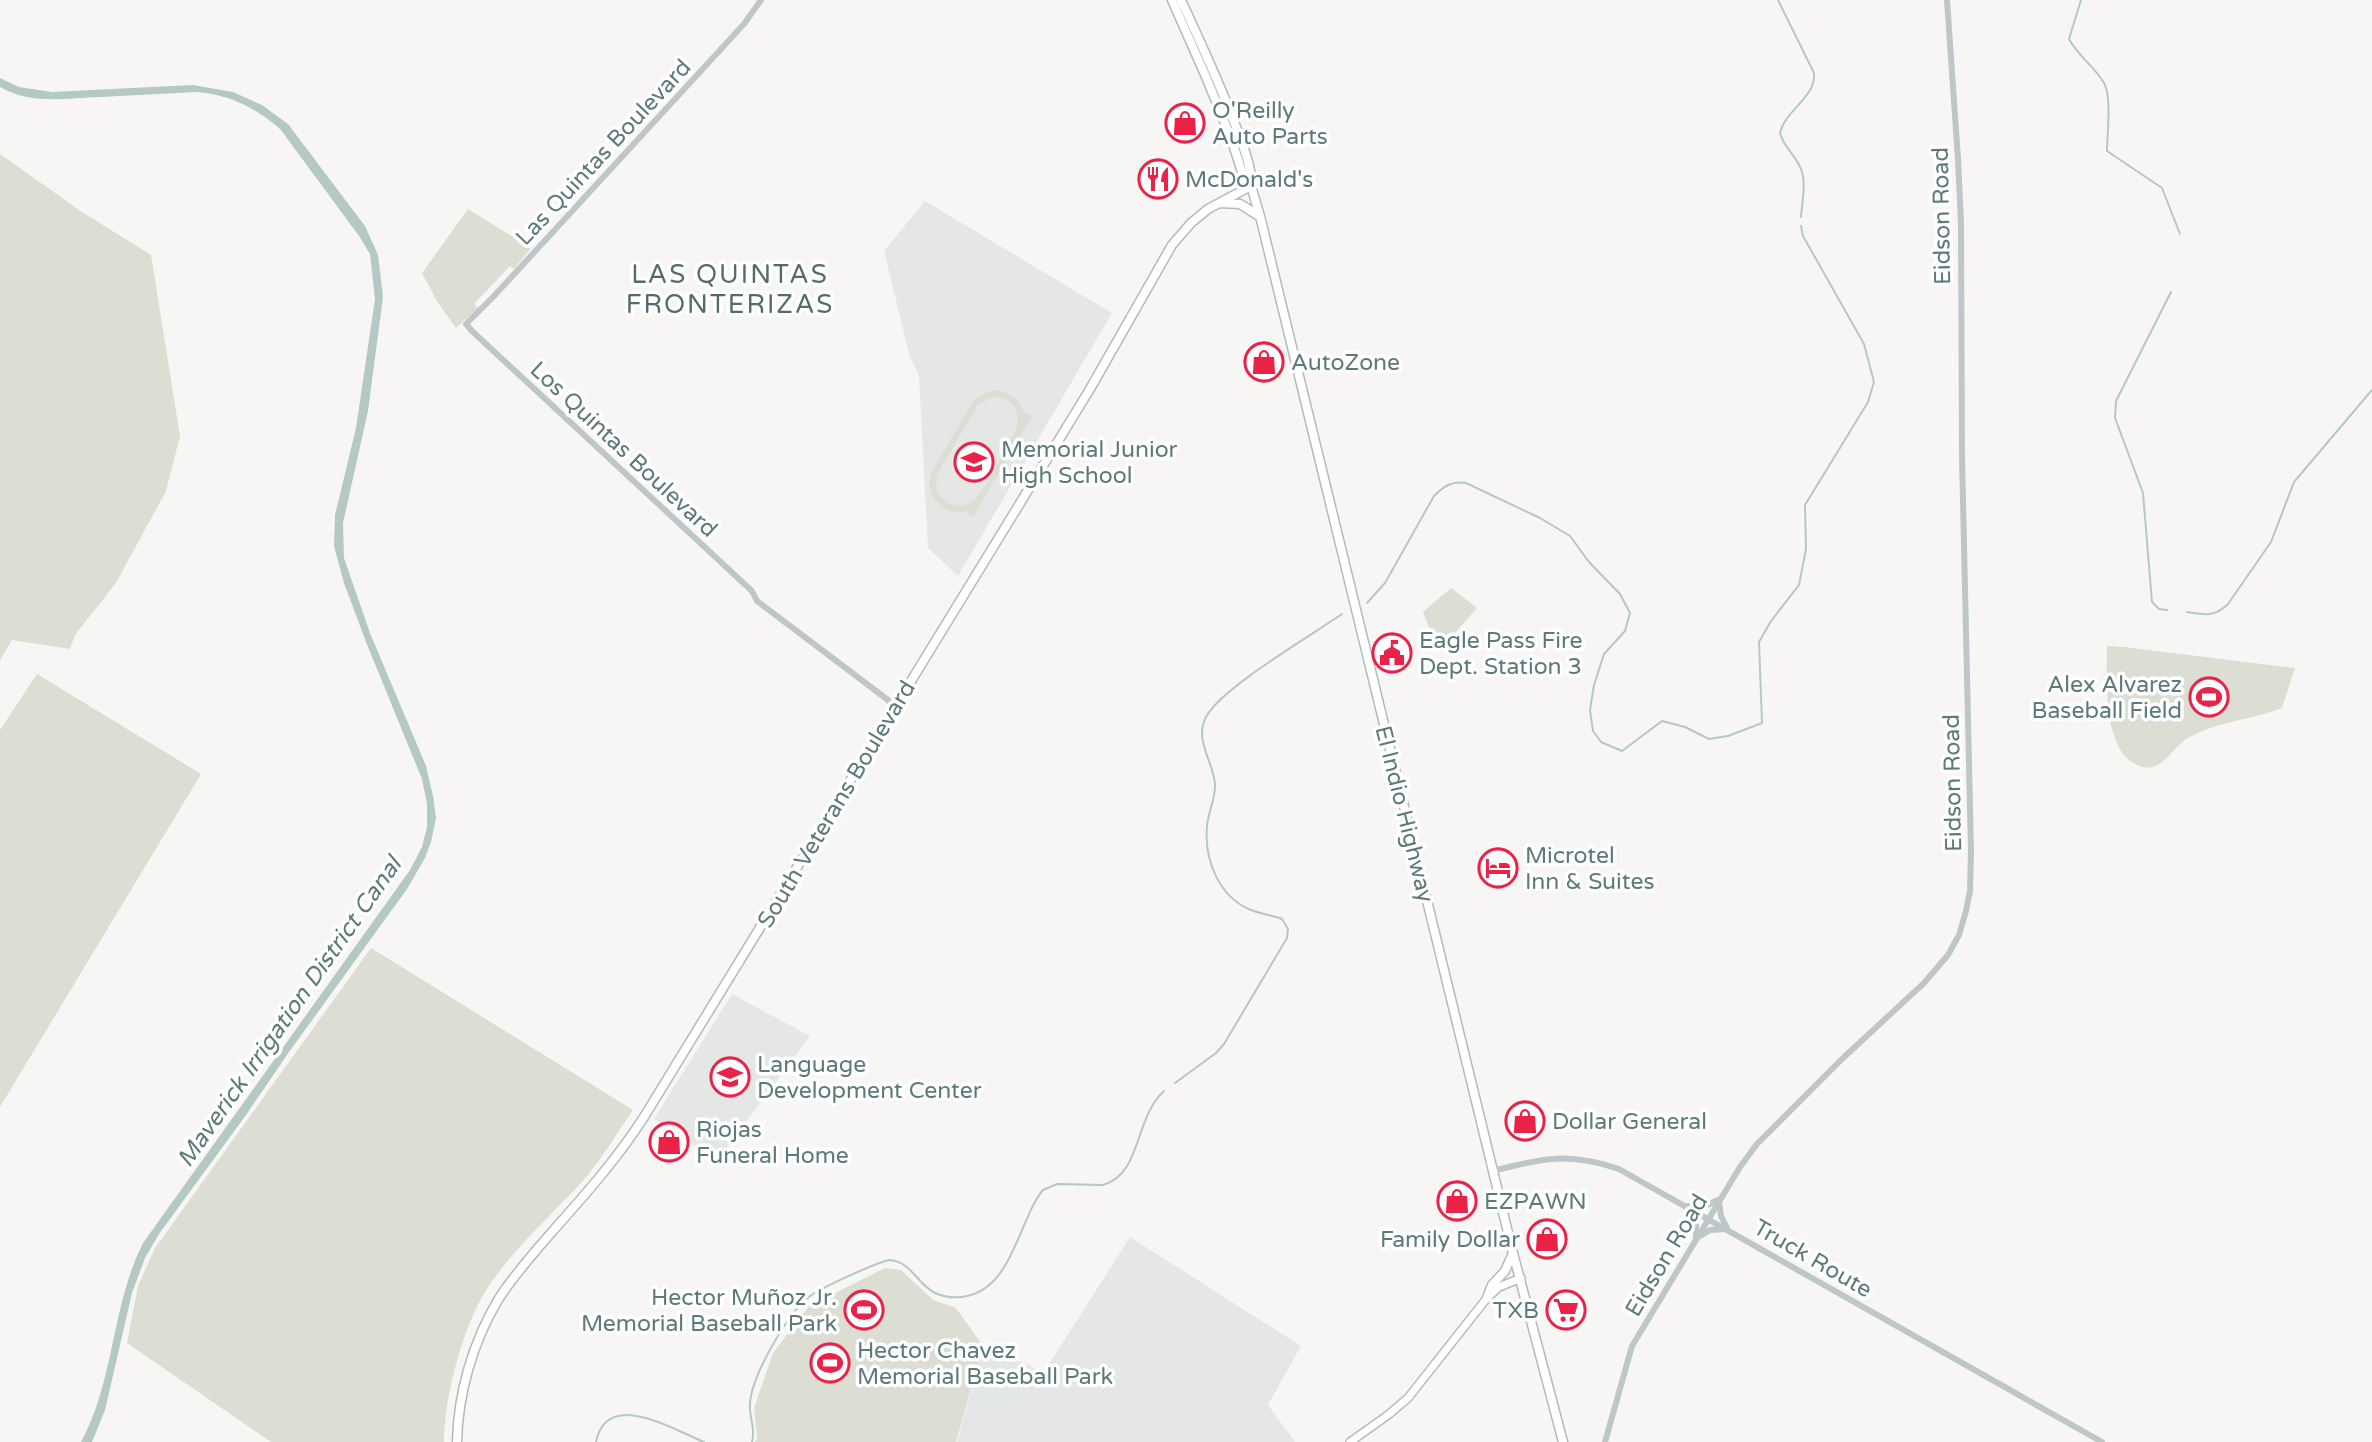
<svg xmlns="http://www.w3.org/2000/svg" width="2372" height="1442" font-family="'Varela Round',sans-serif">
	<rect width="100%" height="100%" fill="#f8f6f5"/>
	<path fill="#e5e7e6" d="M925,201l187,112 -154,263 -30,-28 -9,-172 -10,-22 -25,-103z
		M732,994l78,42 -92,124 -64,-41z
		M1130,1237l171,109 -33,59 27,37h-338l26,-96 61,26z"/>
	<path fill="#dcddd3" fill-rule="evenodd" d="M0,154l82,58 69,43 29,181 -14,55 -50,92 -41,52 -5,14 -58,-9 -12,20z
		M468,209l63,39 -17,21 -4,-3 -36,38 4,4 -22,20 -18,-25 -16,-30z
		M996,390c15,2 24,10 29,24l2,-1 5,3 -59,101 -6,-3 1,-3c-25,6 -43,-14 -37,-38l43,-73 12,-8zM1000,397c15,5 22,18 16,33 -8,15 -32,63 -43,71 -9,7 -22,6 -30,-2 -8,-7 -8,-16 -5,-26l40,-68 12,-7z
		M1451,588l26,20 -30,34 -16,-10 -8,-20z
		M2107,646l17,1 171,21 -13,40c-30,12 -64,13 -92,29 -14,7 -22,25 -37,30 -6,1 -10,1 -16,-2 -35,-16 -30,-86 -30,-119z
		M37,674l164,100 -201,333v-377z
		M371,948l262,162c-15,21 -29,46 -46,66 -32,36 -69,68 -97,108 -26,37 -46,113 -46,158h-173l-144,-99 11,-57 17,-38z
		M885,1268l16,2 32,30 23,8 27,38 -27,96h-201l2,-4 -3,-30 19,-55 36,-47z"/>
	<path fill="#b4c8c4" d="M0,78l19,9 33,5 141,-7 40,7 29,13 26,19 77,102 13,29 5,42 -15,114 -25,112 1,35 26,75 56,133 7,30 3,22 -5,24 -6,16 -18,31 -118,163 -43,63 -87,119 -14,24 -13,35 -27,117 -13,32h-11c34,-62 30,-136 62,-199l267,-373 12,-23 5,-20v-23l-5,-25 -56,-137 -22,-59 -10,-37 1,-31 21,-87 19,-129 -5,-45 -11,-18 -78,-106c-25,-22 -50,-35 -84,-38 -32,2 -65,3 -97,5 -34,1 -69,8 -100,-10z"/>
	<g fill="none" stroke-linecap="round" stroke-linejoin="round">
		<path stroke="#b4c8c4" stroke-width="2" d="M1778,0l36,73c2,25 -29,37 -34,60 3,13 15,22 20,34 7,13 2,35 1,50
			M2081,0l-12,39c9,17 26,28 35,44 8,14 3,52 3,68l55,37 18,46
			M1367,603l18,-20 49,-87c10,-10 17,-15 32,-13l74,35 30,18 19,26 31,32 10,19 -5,18 -21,23 -10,31 -4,25 3,21 8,11 21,9 40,-30 23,6 24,12 19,-3 34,-13 -3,-81 12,-21 28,-36 7,-36 -1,-44 63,-103 6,-20 -10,-38 -61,-108 -2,-10
			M2167,610l-8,-1 -7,-7 -9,-109 -28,-75 1,-17 55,-109
			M2187,612c17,3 28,5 41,-8l43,-62 23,-60 78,-92
			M1175,1083l41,-30 8,-9 63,-106 1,-9 -6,-10c-10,-4 -21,-5 -31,-9 -32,-13 -47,-50 -44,-84 1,-14 9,-28 8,-42 -2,-23 -21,-44 -9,-67 15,-29 106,-82 136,-103
			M596,1442c11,-54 78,-12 108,0
			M752,1442c4,-13 -3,-24 -2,-38 1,-27 38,-92 60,-108 13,-9 63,-32 79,-36 22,1 28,24 46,33 9,4 18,5 27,4 51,-6 56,-77 81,-107l14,-6 46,1c39,-11 31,-67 61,-94"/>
		<g stroke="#b0bcbc" stroke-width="10">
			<path id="secondary" d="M1350,1442l38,-27 20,-17 79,-100 12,-11 22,-9"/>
		</g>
		<g stroke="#b1bbbc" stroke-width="11">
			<path id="primary" d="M1172,0l34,77 25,61 12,37 8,11 9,30 253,1037 50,189
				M1181,0c19,41 38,82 54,124 7,20 17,41 16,62
				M1220,203l20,1 19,12
				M1487,1298l5,-13 13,-14 8,-18
				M457,1442c1,-49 16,-100 41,-142 15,-24 34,-45 53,-67 33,-37 66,-74 93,-116l446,-728 82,-144 19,-22 17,-14 43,-23"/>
		</g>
		<path stroke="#bec7c7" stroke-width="6" d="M761,0l-17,24 -250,272 -28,28 6,7 280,260 5,10 131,99 6,9
			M1493,1171c49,-13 76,-19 126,-2l483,273
			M1719,1202l2,14 6,12
			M1688,1206h17l13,-6
			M1689,1208l7,13v16
			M1700,1236l10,-6 16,-1
			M1605,1442l27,-96 108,-179 17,-23 85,-85 82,-76 24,-28 11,-20 7,-24 4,-20 1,-40 -9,-394 -1,-234 -3,-64 -11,-159"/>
		<use href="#secondary" stroke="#fff" stroke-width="7"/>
		<use href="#primary" stroke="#fff" stroke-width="8"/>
	</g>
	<defs>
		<g id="shop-ring" transform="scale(2.0125)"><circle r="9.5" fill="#fff" stroke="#eb2247" stroke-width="1.5"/><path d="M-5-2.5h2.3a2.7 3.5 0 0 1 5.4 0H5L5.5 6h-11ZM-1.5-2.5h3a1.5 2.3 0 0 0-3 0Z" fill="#eb2247"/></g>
		<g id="restaurant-ring" transform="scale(2.0125)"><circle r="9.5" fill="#fff" stroke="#eb2247" stroke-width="1.5"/><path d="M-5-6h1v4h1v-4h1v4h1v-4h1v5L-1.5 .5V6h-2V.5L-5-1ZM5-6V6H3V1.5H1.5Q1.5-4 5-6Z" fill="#eb2247"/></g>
		<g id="school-ring" transform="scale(2.0125)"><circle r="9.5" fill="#fff" stroke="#eb2247" stroke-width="1.5"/><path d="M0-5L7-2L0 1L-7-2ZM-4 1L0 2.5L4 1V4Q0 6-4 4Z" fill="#eb2247"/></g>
		<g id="civic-ring" transform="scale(2.0125)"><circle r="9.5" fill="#fff" stroke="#eb2247" stroke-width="1.5"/><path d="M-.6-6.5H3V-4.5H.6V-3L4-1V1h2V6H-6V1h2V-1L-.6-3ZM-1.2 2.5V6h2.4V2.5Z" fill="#eb2247"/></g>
		<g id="stadium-ring" transform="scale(2.0125)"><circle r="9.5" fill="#fff" stroke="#eb2247" stroke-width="1.5"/><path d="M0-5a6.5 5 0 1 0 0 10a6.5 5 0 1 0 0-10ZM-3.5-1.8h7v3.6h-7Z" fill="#eb2247"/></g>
		<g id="hotel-ring" transform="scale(2.0125)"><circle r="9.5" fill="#fff" stroke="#eb2247" stroke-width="1.5"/><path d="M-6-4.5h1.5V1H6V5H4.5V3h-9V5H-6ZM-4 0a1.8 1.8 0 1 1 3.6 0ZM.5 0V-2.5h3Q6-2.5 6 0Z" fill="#eb2247"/></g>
		<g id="supermarket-ring" transform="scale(2.0125)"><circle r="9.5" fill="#fff" stroke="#eb2247" stroke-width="1.5"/><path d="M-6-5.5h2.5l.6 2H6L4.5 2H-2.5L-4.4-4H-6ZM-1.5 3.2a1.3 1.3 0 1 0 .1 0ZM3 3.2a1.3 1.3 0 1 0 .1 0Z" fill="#eb2247"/></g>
	</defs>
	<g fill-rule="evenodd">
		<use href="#shop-ring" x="1185" y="123"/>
		<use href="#restaurant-ring" x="1158" y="179"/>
		<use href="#shop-ring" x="1264" y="362"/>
		<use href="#school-ring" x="974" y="462"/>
		<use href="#civic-ring" x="1392" y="653"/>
		<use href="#stadium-ring" x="2209" y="697"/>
		<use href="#hotel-ring" x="1498" y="868"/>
		<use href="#school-ring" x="730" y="1077"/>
		<use href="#shop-ring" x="1525" y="1121"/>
		<use href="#shop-ring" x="669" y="1142"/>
		<use href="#shop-ring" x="1457" y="1201"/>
		<use href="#shop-ring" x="1547" y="1239"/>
		<use href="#stadium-ring" x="864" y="1310"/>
		<use href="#supermarket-ring" x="1566" y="1310"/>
		<use href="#stadium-ring" x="830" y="1363"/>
	</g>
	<g text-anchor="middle" stroke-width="7" stroke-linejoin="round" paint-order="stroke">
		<g font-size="23" fill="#5d7a7b" stroke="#fff" text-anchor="start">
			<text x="1212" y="118">O'Reilly<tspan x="1212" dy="26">Auto Parts</tspan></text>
			<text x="1185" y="187">McDonald's</text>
			<text x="1291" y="370">AutoZone</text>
			<text x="1001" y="457">Memorial Junior<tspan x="1001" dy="26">High School</tspan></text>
			<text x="1419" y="648">Eagle Pass Fire<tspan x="1419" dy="26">Dept. Station 3</tspan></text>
			<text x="2182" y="692" text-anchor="end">Alex Alvarez<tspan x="2182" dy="26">Baseball Field</tspan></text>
			<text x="1525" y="863">Microtel<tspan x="1525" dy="26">Inn &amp; Suites</tspan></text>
			<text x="757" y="1072">Language<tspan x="757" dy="26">Development Center</tspan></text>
			<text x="1552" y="1129">Dollar General</text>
			<text x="696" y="1137">Riojas<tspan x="696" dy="26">Funeral Home</tspan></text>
			<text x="1484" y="1209">EZPAWN</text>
			<text x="1520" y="1247" text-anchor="end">Family Dollar</text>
			<text x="837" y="1305" text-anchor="end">Hector Muñoz Jr.<tspan x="837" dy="26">Memorial Baseball Park</tspan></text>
			<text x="1539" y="1318" text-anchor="end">TXB</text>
			<text x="857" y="1358">Hector Chavez<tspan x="857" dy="26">Memorial Baseball Park</tspan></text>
		</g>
		<g font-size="23" fill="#5d7a7b" stroke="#fff">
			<text transform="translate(603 152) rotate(-47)" y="8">Las Quintas Boulevard</text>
			<text transform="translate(1941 216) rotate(-91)" y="8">Eidson Road</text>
			<text transform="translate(624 449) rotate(43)" y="8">Los Quintas Boulevard</text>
			<text transform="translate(1952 783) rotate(-91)" y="8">Eidson Road</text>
			<text transform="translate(836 804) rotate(-59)" y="8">South Veterans Boulevard</text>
			<text transform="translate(1405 814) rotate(76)" y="8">El Indio Highway</text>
			<text transform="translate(1666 1255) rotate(-59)" y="8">Eidson Road</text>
			<text transform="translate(1813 1258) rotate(30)" y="8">Truck Route</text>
		</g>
		<g font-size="24" font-style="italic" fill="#5c7c77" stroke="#fff">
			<text transform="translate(289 1012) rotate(-55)" y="8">Maverick Irrigation District Canal</text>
		</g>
		<g font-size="26" letter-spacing="2" fill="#546b6c" stroke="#fff">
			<text x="730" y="283">LAS QUINTAS<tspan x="730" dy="30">FRONTERIZAS</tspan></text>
		</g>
	</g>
</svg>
